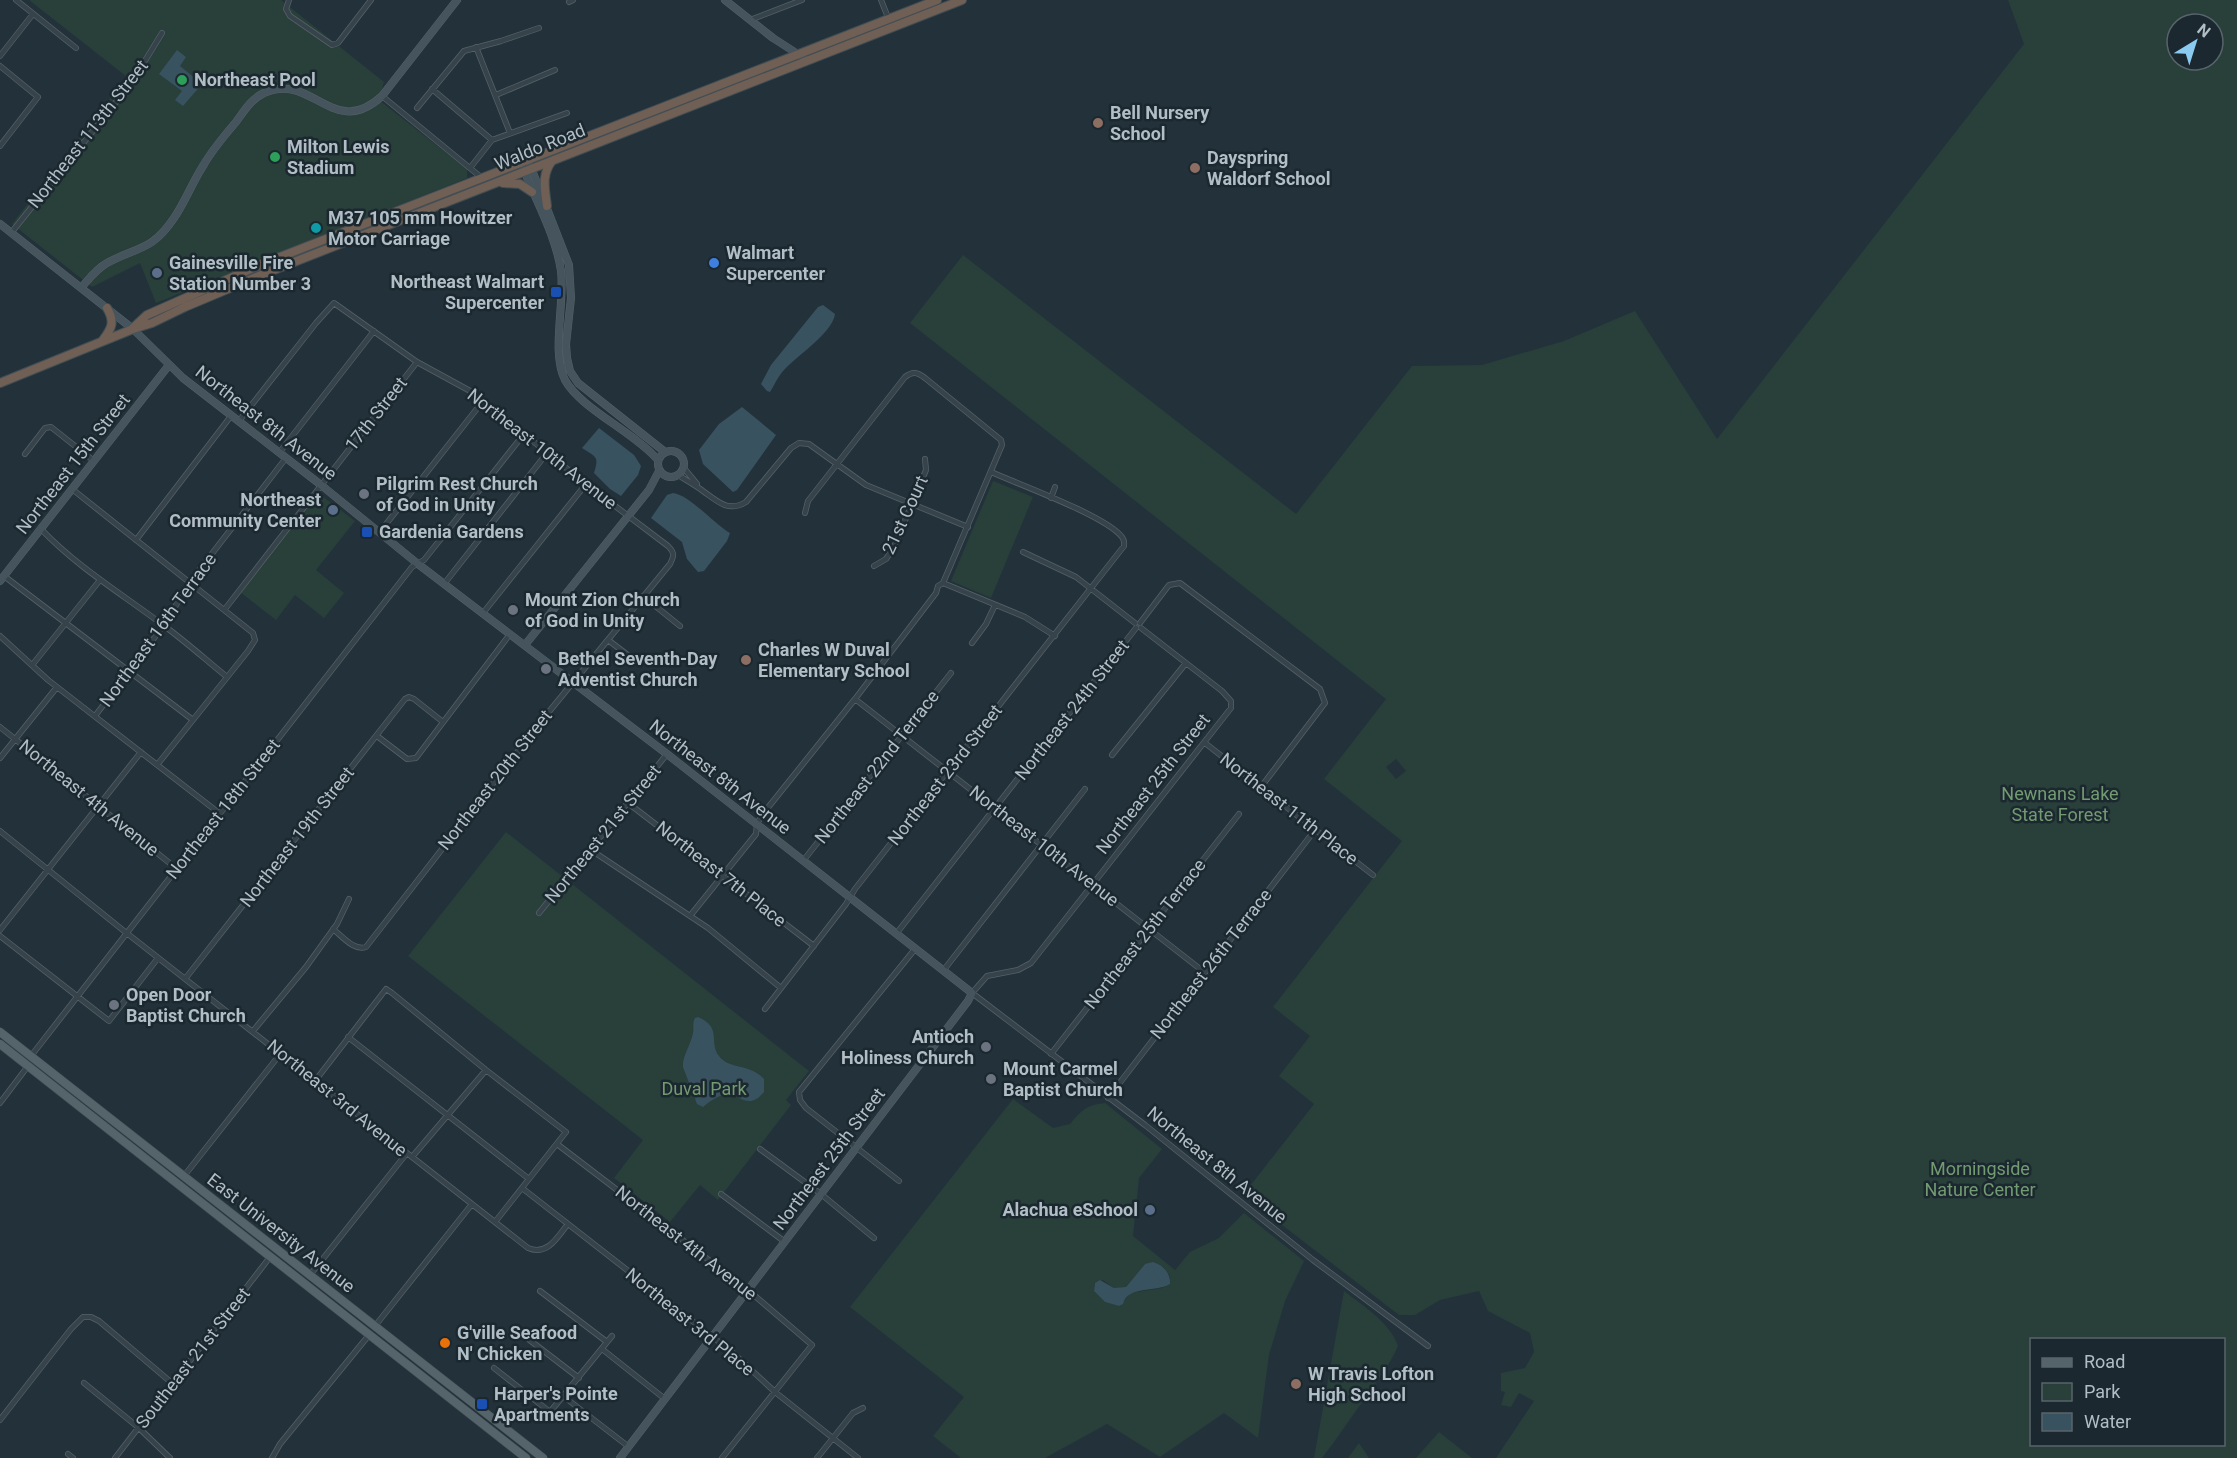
<svg xmlns="http://www.w3.org/2000/svg" width="2237" height="1458" font-family="Roboto,sans-serif">
	<rect width="100%" height="100%" fill="#23323a"/>
	<path fill="#283f3a" fill-rule="evenodd" d="M29,0h252l103,82 -5,18 88,69v9l-311,125 -16,-40 -48,24 -80,-63 115,-147z
		M2008,0h229v1458h-741l38,-57 -15,-8 -8,14 -10,-2 4,-13 -4,-1v-18l24,-5 9,-16 -4,-19 -42,-22 -9,-20 -39,9 -25,15h-16l-156,-120 71,-91 -35,-28 31,-40 -37,-29 129,-166 -78,-62 62,-80 -476,-376 53,-68 333,259 116,-148 70,-1 82,-24 71,-30 82,128 307,-395zM2177,24h36v36h-36zM1396,759l10,12 -10,8 -10,-12zM2032,1340h192v104h-192z
		M993,481l40,16 -42,101 -40,-17z
		M318,493l37,28 -39,49 28,23 -20,25 -29,-23 -19,25 -36,-28z
		M506,832l303,239 -23,29 5,5 -73,95 -18,-15 -30,37 -56,-44 29,-38 -235,-184z
		M1013,1099l40,29 17,-4c10,-13 18,-20 35,-21l57,46 -23,29 -6,58 42,34 15,-18 29,-14 25,-25 60,48 -19,40 -16,54 -11,83 -34,-25 -64,44 -53,-33 -62,34h-84l-28,-22 31,-39 -114,-90zM1145,1264l18,3 7,9v8l-8,4 -32,5 -10,13 -15,-4 -11,-11 1,-8 8,-3 11,8h11z
		M1344,1291c19,15 46,31 54,55 -9,21 -23,37 -35,55 -14,19 -26,38 -41,57h-8z
		M1439,1432l33,26h-56z
		M1359,1443l10,15h-21z"/>
	<path fill="#385260" d="M177,50l9,7 -6,9 22,18 -19,22 -8,-6 7,-9 -23,-17z
		M823,305l12,9c-3,21 -43,44 -55,61 -4,5 -6,11 -10,17l-3,-1 -6,-7 10,-19 47,-58z
		M742,407l34,28 -39,55 -4,2 -30,-28 -4,-14 20,-26z
		M599,428l35,27 7,11 -3,9 -17,21 -11,-7 -16,-16c5,-17 3,-15 -12,-25z
		M673,493c17,2 41,31 57,40l-3,8 -23,30 -6,1 -11,-13 -5,-17 -31,-24 16,-23z
		M698,1017c25,11 10,25 21,39 10,14 31,7 45,23v13c-16,19 -22,2 -39,3 -7,0 -16,7 -22,12l-6,-3 -14,-37c-1,-11 8,-22 10,-34 1,-6 -1,-9 2,-15z
		M1153,1262c10,3 18,11 17,22 -15,9 -42,1 -47,20l-4,2 -14,-4 -11,-11 1,-8 5,-3 14,8 12,-1 19,-23z"/>
	<g fill="none" stroke-linecap="round" stroke-linejoin="round">
		<g stroke="#556168" stroke-width="6">
			<path id="street" d="M16,0l60,48
				M289,0l-3,9 4,7 42,29 6,-2 33,-43
				M881,0l8,20
				M569,2l4,-2
				M750,20l52,-20
				M476,47l34,86
				M0,56l33,-42
				M0,66l38,31 -38,49
				M432,89l60,51
				M496,95l59,-25
				M382,96l100,82
				M417,108l47,-57 37,-10 38,-13
				M470,168l22,-28 75,-27
				M11,233l121,-151 30,-49
				M239,421l77,-98 18,-20 83,59 55,30 114,92 82,62c7,7 6,10 2,18l-127,155 -177,228c-12,4 -23,-10 -33,-18
				M279,453l95,-122
				M25,454l20,-26 6,-1 43,34
				M683,467l14,17
				M678,475c8,5 17,10 25,16 14,10 25,22 43,11l45,-54 8,-5 10,1 57,41 102,42
				M72,489l181,144 2,7 -7,11 -91,114
				M1051,498l4,-11
				M41,529c36,38 81,65 122,96 22,16 43,35 64,52
				M379,533l104,-132
				M136,540l95,-124
				M1023,552l53,25 59,46
				M874,566l12,-7 8,-12 32,-77 -1,-11
				M4,576l189,144
				M943,583l82,34 30,19
				M444,584l103,-131
				M643,596l37,30
				M225,609l192,-247
				M483,613l103,-129
				M1140,623l29,-38 11,-2 140,106 5,14 -64,84
				M1141,628l81,63 9,10v7l-200,255 -13,7 -31,6 -15,17 173,132 168,135 115,86
				M0,636l48,44 171,133
				M608,640l29,22
				M972,643l14,-19 9,-19
				M33,664l67,-84
				M855,699l349,273
				M95,716l69,-91 26,-43 96,-124
				M0,727l177,142
				M377,736l30,23 9,-1 94,-124
				M1205,743l168,132
				M1112,755l74,-92
				M0,758l57,-71
				M628,803l186,143
				M0,831l124,100 404,317c19,8 29,-10 39,-23
				M591,850l117,78 73,60
				M803,861l148,-188
				M539,913l128,-159
				M690,916l66,-82 1,-10 5,-9 93,-116 81,-106 2,-7 5,-3 59,-138 -1,-5 -76,-62c-8,-6 -12,-7 -20,-1l-97,124 -3,12
				M0,930l141,-178
				M896,934l240,-306
				M0,936l109,85 49,-63
				M943,971l142,-182
				M185,979l220,-280 4,-2 5,2 29,23
				M765,1009l81,-105 9,-15 269,-343c0,-5 1,-5 -2,-9 -16,-21 -104,-53 -131,-65
				M253,1031l53,-64 31,-43 12,-25
				M348,1037l181,142
				M1051,1054l188,-240
				M31,1056l381,-489 12,-7 100,-126
				M315,1081l71,-92 6,4 94,77 80,62 -71,90
				M1108,1098l207,-268
				M0,1103l28,-37
				M557,1144l191,146 64,55 -90,113
				M760,1149l61,45 53,44
				M412,1157l74,-87
				M184,1176l97,-123
				M899,1181l-93,-73 -6,-8 -1,-8 116,-143
				M522,1188l210,164 43,40 83,66
				M721,1194l64,48
				M310,1275l97,-122
				M540,1291l67,51
				M375,1326l97,-122
				M523,1335l56,43
				M602,1349l63,50
				M494,1368l56,44 62,-76
				M84,1383l55,45 31,30
				M563,1396l66,51
				M0,1420l71,-91 12,-12h8l8,4 74,63
				M68,1454l5,4
				M115,1458l155,-201
				M272,1458l8,-14 89,-109
				M817,1458l36,-45 10,-5"/>
		</g>
		<g stroke="#556168" stroke-width="8">
			<path id="secondary" d="M725,0l48,38 34,22
				M530,165l39,100 2,33 -5,46 1,14 3,13 8,12 87,69
				M523,168c13,33 33,68 38,103 4,32 -10,82 4,109 16,29 69,52 93,80
				M0,224l133,105 50,49 138,107 97,79 249,190 305,239 -4,8 -348,457
				M81,288c8,-9 15,-19 26,-25 31,-17 44,-11 67,-45 11,-16 18,-35 29,-52 9,-16 21,-30 33,-44 8,-11 15,-23 28,-29 48,-22 69,48 118,3l75,-96
				M658 464a13 13 0 1 1 26 0a13 13 0 1 1-26 0Z
				M0,581l169,-216
				M525,645l124,-155 10,-19"/>
		</g>
		<g stroke="#434f56" stroke-width="9">
			<path id="primary" d="M0,1032l543,426
				M0,1044l526,414"/>
		</g>
		<g stroke="#424e55" stroke-width="10">
			<path id="highway" d="M503,183l17,1 12,8
				M547,206c-2,-17 -6,-31 5,-45
				M133,328l14,-13 115,-51 675,-264
				M103,340c9,-12 12,-18 4,-32
				M0,383l133,-54 19,-6 33,-16 81,-34 696,-273"/>
		</g>
		<use href="#street" stroke="#37434a" stroke-width="4.5"/>
		<use href="#secondary" stroke="#45545d" stroke-width="7"/>
		<use href="#primary" stroke="#55636a" stroke-width="8"/>
		<use href="#highway" stroke="#705f54" stroke-width="8"/>
	</g>
	<g fill="#2e9e5b" stroke="#1c282f" stroke-width="2">
		<circle cx="182" cy="80" r="6"/>
		<circle cx="275" cy="157" r="6"/>
	</g>
	<g fill="#8d6e63" stroke="#1c282f" stroke-width="2">
		<circle cx="1098" cy="123" r="6"/>
		<circle cx="1195" cy="168" r="6"/>
		<circle cx="746" cy="660" r="6"/>
		<circle cx="1296" cy="1384" r="6"/>
	</g>
	<circle fill="#0f9aa8" stroke="#1c282f" stroke-width="2" cx="316" cy="228" r="6"/>
	<circle fill="#3f7fe0" stroke="#1c282f" stroke-width="2" cx="714" cy="263" r="6"/>
	<g fill="#5c6f8a" stroke="#1c282f" stroke-width="2">
		<circle cx="157" cy="273" r="6"/>
		<circle cx="333" cy="510" r="6"/>
		<circle cx="1150" cy="1210" r="6"/>
	</g>
	<g fill="#1a4fb4" stroke="#1c282f" stroke-width="2">
		<rect x="550" y="286" width="12" height="12" rx="3"/>
		<rect x="361" y="526" width="12" height="12" rx="3"/>
		<rect x="476" y="1398" width="12" height="12" rx="3"/>
	</g>
	<g fill="#6b7280" stroke="#1c282f" stroke-width="2">
		<circle cx="364" cy="494" r="6"/>
		<circle cx="513" cy="610" r="6"/>
		<circle cx="546" cy="669" r="6"/>
		<circle cx="114" cy="1005" r="6"/>
		<circle cx="986" cy="1047" r="6"/>
		<circle cx="991" cy="1079" r="6"/>
	</g>
	<circle fill="#e8710a" stroke="#1c282f" stroke-width="2" cx="445" cy="1343" r="6"/>
	<g text-anchor="middle" stroke-width="5" stroke-linejoin="round" paint-order="stroke">
		<g font-size="18" font-weight="bold" fill="#b2bec6" stroke="#1c282f" text-anchor="start">
			<text x="194" y="86">Northeast Pool</text>
			<text x="1110" y="119">Bell Nursery<tspan x="1110" dy="21">School</tspan></text>
			<text x="287" y="153">Milton Lewis<tspan x="287" dy="21">Stadium</tspan></text>
			<text x="1207" y="164">Dayspring<tspan x="1207" dy="21">Waldorf School</tspan></text>
			<text x="328" y="224">M37 105 mm Howitzer<tspan x="328" dy="21">Motor Carriage</tspan></text>
			<text x="726" y="259">Walmart<tspan x="726" dy="21">Supercenter</tspan></text>
			<text x="169" y="269">Gainesville Fire<tspan x="169" dy="21">Station Number 3</tspan></text>
			<text x="544" y="288" text-anchor="end">Northeast Walmart<tspan x="544" dy="21">Supercenter</tspan></text>
			<text x="376" y="490">Pilgrim Rest Church<tspan x="376" dy="21">of God in Unity</tspan></text>
			<text x="321" y="506" text-anchor="end">Northeast<tspan x="321" dy="21">Community Center</tspan></text>
			<text x="379" y="538">Gardenia Gardens</text>
			<text x="525" y="606">Mount Zion Church<tspan x="525" dy="21">of God in Unity</tspan></text>
			<text x="758" y="656">Charles W Duval<tspan x="758" dy="21">Elementary School</tspan></text>
			<text x="558" y="665">Bethel Seventh-Day<tspan x="558" dy="21">Adventist Church</tspan></text>
			<text x="126" y="1001">Open Door<tspan x="126" dy="21">Baptist Church</tspan></text>
			<text x="974" y="1043" text-anchor="end">Antioch<tspan x="974" dy="21">Holiness Church</tspan></text>
			<text x="1003" y="1075">Mount Carmel<tspan x="1003" dy="21">Baptist Church</tspan></text>
			<text x="1138" y="1216" text-anchor="end">Alachua eSchool</text>
			<text x="457" y="1339">G'ville Seafood<tspan x="457" dy="21">N' Chicken</tspan></text>
			<text x="1308" y="1380">W Travis Lofton<tspan x="1308" dy="21">High School</tspan></text>
			<text x="494" y="1400">Harper's Pointe<tspan x="494" dy="21">Apartments</tspan></text>
		</g>
		<g font-size="18" fill="#b2bec6" stroke="#1c282f">
			<text transform="translate(88 134) rotate(-52)" y="6">Northeast 113th Street</text>
			<text transform="translate(540 147) rotate(-22)" y="6">Waldo Road</text>
			<text transform="translate(376 414) rotate(-52)" y="6">17th Street</text>
			<text transform="translate(266 423) rotate(38)" y="6">Northeast 8th Avenue</text>
			<text transform="translate(542 449) rotate(38)" y="6">Northeast 10th Avenue</text>
			<text transform="translate(73 464) rotate(-52)" y="6">Northeast 15th Street</text>
			<text transform="translate(905 515) rotate(-65)" y="6">21st Court</text>
			<text transform="translate(158 630) rotate(-54)" y="6">Northeast 16th Terrace</text>
			<text transform="translate(1072 710) rotate(-52)" y="6">Northeast 24th Street</text>
			<text transform="translate(877 767) rotate(-52)" y="6">Northeast 22nd Terrace</text>
			<text transform="translate(945 775) rotate(-52)" y="6">Northeast 23rd Street</text>
			<text transform="translate(720 777) rotate(38)" y="6">Northeast 8th Avenue</text>
			<text transform="translate(495 780) rotate(-52)" y="6">Northeast 20th Street</text>
			<text transform="translate(1153 784) rotate(-52)" y="6">Northeast 25th Street</text>
			<text transform="translate(89 798) rotate(39)" y="6">Northeast 4th Avenue</text>
			<text transform="translate(223 809) rotate(-52)" y="6">Northeast 18th Street</text>
			<text transform="translate(1289 809) rotate(38)" y="6">Northeast 11th Place</text>
			<text transform="translate(603 834) rotate(-51)" y="6">Northeast 21st Street</text>
			<text transform="translate(297 837) rotate(-52)" y="6">Northeast 19th Street</text>
			<text transform="translate(1044 846) rotate(38)" y="6">Northeast 10th Avenue</text>
			<text transform="translate(721 874) rotate(38)" y="6">Northeast 7th Place</text>
			<text transform="translate(1145 934) rotate(-52)" y="6">Northeast 25th Terrace</text>
			<text transform="translate(1211 964) rotate(-52)" y="6">Northeast 26th Terrace</text>
			<text transform="translate(337 1098) rotate(39)" y="6">Northeast 3rd Avenue</text>
			<text transform="translate(829 1159) rotate(-53)" y="6">Northeast 25th Street</text>
			<text transform="translate(1217 1165) rotate(39)" y="6">Northeast 8th Avenue</text>
			<text transform="translate(281 1233) rotate(38)" y="6">East University Avenue</text>
			<text transform="translate(686 1243) rotate(38)" y="6">Northeast 4th Avenue</text>
			<text transform="translate(690 1322) rotate(39)" y="6">Northeast 3rd Place</text>
			<text transform="translate(193 1358) rotate(-52)" y="6">Southeast 21st Street</text>
		</g>
		<g font-size="18" fill="#729b71" stroke="#1c282f">
			<text x="2060" y="800">Newnans Lake<tspan x="2060" dy="21">State Forest</tspan></text>
			<text x="704" y="1095">Duval Park</text>
			<text x="1980" y="1175">Morningside<tspan x="1980" dy="21">Nature Center</tspan></text>
		</g>
	</g>
	<rect x="2030" y="1338" width="195" height="108" fill="#1c282f" stroke="#58646b" stroke-width="1.5"/>
	<rect x="2042" y="1358" width="30" height="9" fill="#55636a" stroke="#58646b" stroke-width="1.5"/>
	<text x="2084" y="1368" font-size="18" fill="#b2bec6">Road</text>
	<rect x="2042" y="1383" width="30" height="18" fill="#283f3a" stroke="#58646b" stroke-width="1.5"/>
	<text x="2084" y="1398" font-size="18" fill="#b2bec6">Park</text>
	<rect x="2042" y="1413" width="30" height="18" fill="#385260" stroke="#58646b" stroke-width="1.5"/>
	<text x="2084" y="1428" font-size="18" fill="#b2bec6">Water</text>
	<g transform="translate(2195 42) rotate(38)"><circle r="28" fill="#1c282f" stroke="#58646b" stroke-width="1.5"/>
	<path d="M0-4.5L10 22L0 15L-10 22Z" fill="#8bcbf2"/>
	<text y="-9" font-size="16" font-weight="bold" text-anchor="middle" fill="#b2bec6">N</text>
	</g>
</svg>
